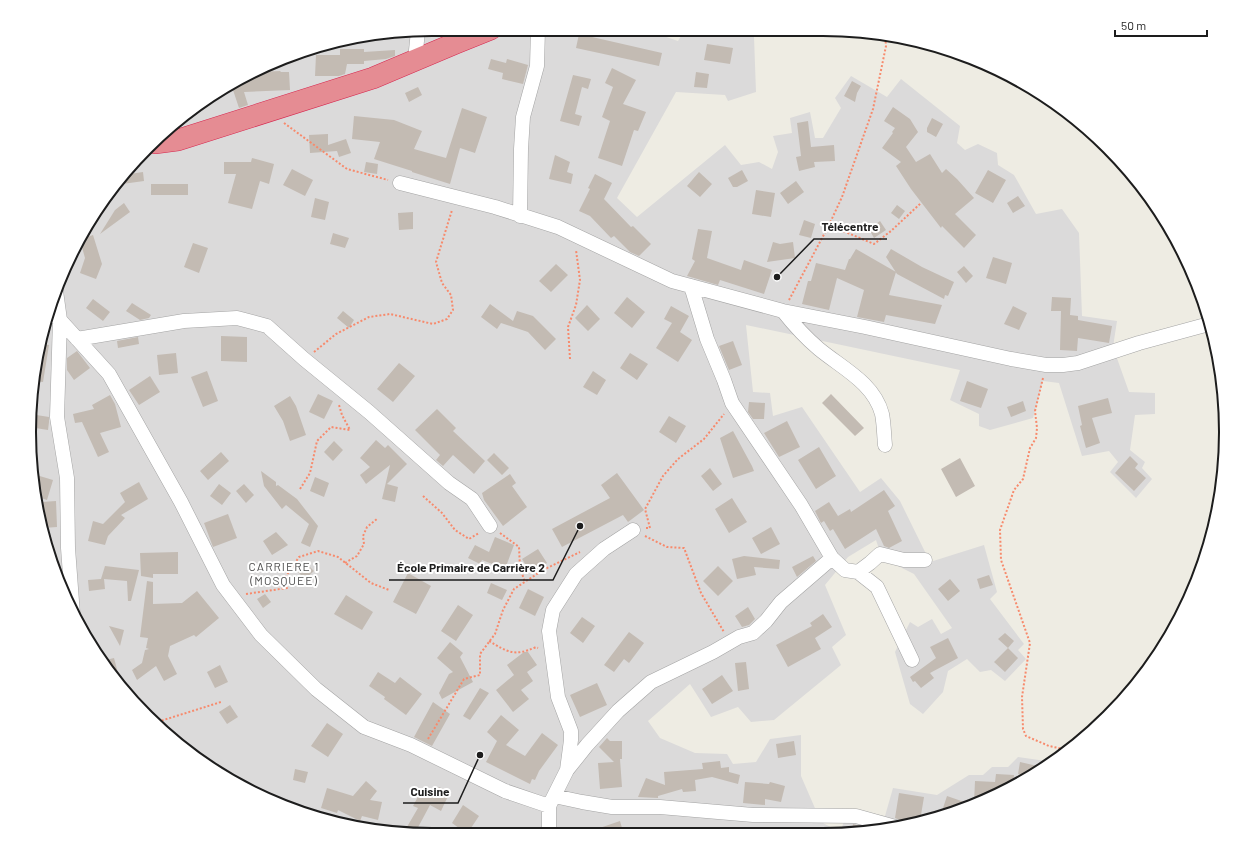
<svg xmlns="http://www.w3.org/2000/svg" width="1255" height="864" font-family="Barlow,sans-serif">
	<rect width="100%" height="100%" fill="#eeece3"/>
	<path fill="#dbdada" d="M432,29h211l35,12 7,-12h5l64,8 2,55 -28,9 -3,-6 -49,-3 -59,106 20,19 88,-72 16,20 18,-3 13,7 6,-17 -5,-16 19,-3 -2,-15 20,-6 5,26h8l18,-30 -6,-10 16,-22 36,21 14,-18 59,47 -3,17 8,7 13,-6 19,9 1,12 16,10 22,39 26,-5 17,24 3,83 35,5 -4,26 16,45 26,1v21l-20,1 -5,35 15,12 -3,6 10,11 -16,19 -26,-26 8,-10 -9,-11 -27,5 -23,-73 -16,-2 -10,37 -43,12 -11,-4v-12l-29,-14 10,-30 -214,-45 7,67 17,1 3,23 29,-9 58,85 21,-14 19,23 30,61 54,-17 13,47 -7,7 34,45 -6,6 8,9 -21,22 -14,-11 -11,2 -13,-13 -19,12 -5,21 -20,22 -13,-10 -15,-52 15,-30 8,5 14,-8 9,15 11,-6 -38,-54 -32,-16 -6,-18 -28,17 -23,28 21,50 -14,12 9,18 -67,55 -23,2 -13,-15 -27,10 -21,-33 -42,37 12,17 35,15 32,1 6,10 23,-2 14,-23 31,-4v41l20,46 19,10 9,-23 36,7 8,-28 44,7 32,-20h14l9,-8h16l10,-10 35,5 -6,5 -46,26 -100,34 -78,8h-391l-79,-8 -75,-23 -70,-37 -61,-50 -35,-40 -41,-67 -34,-100 -8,-78 3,-52 28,-102 37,-70 32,-42 79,-69 70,-37 49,-17z"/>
	<path fill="#c3bbb3" d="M579,34l83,19 -3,13 -83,-18z
		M707,44l26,4 -3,16 -26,-4z
		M340,49h24v3l31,-2v6l-9,3 -22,2v3h-17l-2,10 -6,2h-24l1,-21h24z
		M491,59l15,4 1,-4 21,6 -5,19 -21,-5 1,-6 -15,-4z
		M612,68l24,12 -13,24 23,8 -8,19 -4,-1 -12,36 -24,-8 12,-37 -8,-4 11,-30 -8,-4z
		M281,71l-1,1h9l1,18 -46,2 4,13 -9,3 -8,-24 24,-12z
		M696,72l13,2 -2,14 -13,-1z
		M573,75l18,4 -3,10 -6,-2 -7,27 7,2 -3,10 -19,-5z
		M852,81l9,5 -4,7 -2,9 -11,-6z
		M418,87l4,8 -13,7 -4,-9z
		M893,107l17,12 8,13 -12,15 10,15 14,-8 12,19 4,-4 11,10 17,19 -19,16 21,21 -12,13 -22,-22 -1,2 -30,-39 -15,-23 5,-4 -19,-14 11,-15 -1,-1 3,-4 -11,-7z
		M462,108l25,9 -12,36 -15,-5 -10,36 -38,-12v-1l-38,-12 6,-17 -28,-3 2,-23 40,4 28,11 -8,18 32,9z
		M932,118l11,6 -7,13 -9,-5v-4z
		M808,121l3,26 23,-2 1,16 -21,1 1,5 -16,4 -3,-14 5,-1 -4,-33z
		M328,134v11l18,-6 5,14 -12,4 -2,-6 -27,2 -1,-18z
		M555,155l15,7 -3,10 6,2 -2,10 -22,-5z
		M252,158l22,6 -5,20 -9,-3 -8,28 -24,-6 8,-29h-12v-12h27z
		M366,162l12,2 -1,10 -13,-2z
		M292,169l21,11 -8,16 -22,-11z
		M742,170l6,11 -11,6h-4l-5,-9z
		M988,170l18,10 -13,23 -18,-10z
		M143,172l1,9 -29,4 8,-10z
		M699,172l13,12 -12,13 -13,-11z
		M595,174l17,9 -8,16 27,28 2,-1 18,18 -12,12 -9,-4 -16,-16 -3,2 -21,-22 -11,-5 11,-22 -2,-1z
		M796,181l8,11 -16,12 -8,-11z
		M151,184h37v11h-37z
		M756,190l19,3 -4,24 -19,-3z
		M1018,196l7,10 -12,7 -6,-10z
		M315,198l14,4 -4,18 -14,-3z
		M124,203l6,9 -30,22 15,-24z
		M897,205l8,6 -6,8 -8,-6z
		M413,212v17l-14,1 -1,-17z
		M804,220l11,4 -4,14 -12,-3z
		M880,221l6,9 -12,8 -5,-9z
		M698,229l14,2 -5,27 34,12 3,-10 28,10 -8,24 -44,-14 -2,5 -31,-9 8,-15 -3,-2z
		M333,233l16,5 -4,10 -15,-4z
		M93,235l9,29 -6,15 -16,-6 5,-15 -5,-18 1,-1z
		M773,242l7,2 13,-2 2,16 -28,4z
		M193,243l15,5 -9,25 -15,-6z
		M856,249l40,23 -7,23 53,10 -7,19 -49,-9 -2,7 -27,-5 7,-27 -27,-12 -8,32 -27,-6 6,-23h3l5,-18 29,7 4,-11h1z
		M891,249l31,18 32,15 -6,14 -3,-1 -1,4 -47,-25 -11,-17z
		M993,257l19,6 -6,21 -20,-6z
		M556,264l12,11 -17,17 -12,-11z
		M964,266l9,10 -7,7 -9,-11z
		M627,297l18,15 -13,16 -18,-15z
		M1052,297l19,1 -1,17 8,1v4l34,6 -3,17 -31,-5 -1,13 -17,-1 1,-39h-10z
		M93,299l17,13 -7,9 -17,-13z
		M132,303l19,12 -2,3 -9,2 -14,-9z
		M490,304l23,17 4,-10 16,5 23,23 -11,11 -17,-18 -27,-9 -4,6 -16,-12z
		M587,305l13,14 -12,12 -13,-13z
		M671,306l18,10 -9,16 12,8 -14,22 -22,-14 16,-25 -8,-4z
		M1013,306l14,7 -8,17 -15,-6z
		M343,311l11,9 -5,8 -12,-10z
		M221,336l26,1v25l-26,-1z
		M138,337l1,7 -21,4 -1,-7z
		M733,341l9,24 -13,5 -10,-24z
		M42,344l7,1 -6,37 -11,-1z
		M77,351l13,17 -16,12 -7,-10v-12z
		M176,353l2,20 -19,2 -2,-20z
		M630,353l18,11 -11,16 -17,-12z
		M399,363l16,13 -22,26 -16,-13z
		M207,371l11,30 -15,6 -12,-30z
		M593,371l13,9 -9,15 -14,-8z
		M150,376l10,16 -21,13 -10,-15z
		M967,381l21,8 -7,19 -21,-7z
		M318,394l15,7 -9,18 -15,-7z
		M831,394l33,34 -9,8 -33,-33z
		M110,395l5,9 6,23 -21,6 9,19 -11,5 -16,-35 -7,1 -2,-9 21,-5 -2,-4z
		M290,396l6,10 10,29 -16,6 -7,-20 -9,-15z
		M1108,398l4,15 -20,5 8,25 -14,5 -6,-22 2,-1 -4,-19z
		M1023,401l3,10 -15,6 -4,-10z
		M749,402l16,1 -1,16h-11l-5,-7z
		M437,409l19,19 -3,3 32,30 -11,13 -21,-19 -10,11 -7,-6 4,-5 -25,-25z
		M30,414l19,3v5l-1,8 -19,-3z
		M669,416l17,10 -10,17 -17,-11z
		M787,421l13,26 -21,10 -15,-24z
		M733,431l19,35 2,5 -21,7 -13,-40z
		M376,440l9,8 3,-3 19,19 -20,20 11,3 -3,15 -13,-3 8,-34 -24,19 -6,-9 10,-8 -10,-9z
		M334,441l9,9 -10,11 -9,-9z
		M819,447l17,29 -20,13 -18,-29z
		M221,452l8,9 -21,19 -8,-9z
		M494,453l15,15 -7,7 -15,-15z
		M1130,456l8,8 -3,4 11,10 -12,13 -19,-18z
		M960,458l15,28 -19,11 -15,-28z
		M710,468l12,16 -9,7 -12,-15z
		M261,471l15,11v4l2,-1 19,14 21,27 -8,21 -9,-4 8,-19 -23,-19 -4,4 -18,-23z
		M617,473l27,37 -16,12 -5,-7 -61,32 -10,-18 58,-31 -9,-13z
		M33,474l20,6 -6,20 -12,-4z
		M510,474l6,9 -4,3 15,21 -24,19 -19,-26 -2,-7z
		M315,477l14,6 -5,14 -14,-6z
		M139,482l9,17 -27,16 4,3 -17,18 -3,9 -17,-4 5,-20 10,3 22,-22 -5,-9z
		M219,484l12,9 -9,12 -12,-9z
		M244,484l10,11 -8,8 -10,-12z
		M884,490l11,16 -7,5 14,30 -13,7 -5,-2 -8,-17 -31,20 -12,-20 -3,2 -6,-10 -3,2 -6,-12 14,-9 9,14 12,-7 1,3z
		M732,498l15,24 -18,11 -14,-24z
		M56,501l1,26 -14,1 -1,-26z
		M228,514l9,24 -24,9 -9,-24z
		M771,527l9,17 -19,10 -9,-16z
		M276,532l12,13 -16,10 -9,-14z
		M495,537l19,8 -9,24 -23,-9 -2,4 -12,-6 7,-13 14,7z
		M538,549l9,14 -16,10 -9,-14z
		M178,552v22h-25v4l-12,-2 -1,-23z
		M744,556l36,4 -1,9 -25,-2 2,8 -19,4 -5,-20z
		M813,556l3,5 -19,16 -5,-10z
		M304,561l10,10 -9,8 -10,-10z
		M105,566l34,4 -8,31h-3l-1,-20 -23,-2 1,10 -16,2 -1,-11 13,-1z
		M718,566l15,15 -15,15 -15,-15z
		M408,573l23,13 -15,28 -23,-12z
		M989,575l4,10 -13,4 -3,-10z
		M950,579l10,12 -12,10 -10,-12z
		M147,581l6,1v22l29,-1 15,-12 22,27 -23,19 -2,-2 -24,11 -2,10 9,18 -13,7 -8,-15 -19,14 -5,-10 10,-7 3,-13 4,-1 -3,-1 2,-10 -8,-1z
		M491,583l16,7 -5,10 -15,-7z
		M528,589l16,8 -9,19 -16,-8z
		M265,594l6,8 -8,6 -6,-9z
		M346,595l27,17 -11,18 -28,-16z
		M458,605l15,10 -17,26 -15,-10z
		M748,607l7,12 -6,6 -7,2 -7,-11z
		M823,614l9,13 -17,11 6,11 -33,18 -12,-22 36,-19 -2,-3z
		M582,617l13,9 -12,17 -13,-10z
		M109,626l15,4 -4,16z
		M629,632l15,11 -15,20 -5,-4 -10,13 -10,-7z
		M1005,633l9,8 -6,7 -10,-9z
		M948,638l10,20 -28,15 4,5 -13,10 -6,-7 -2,1 -3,-5 26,-19 -6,-11z
		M450,642l13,11 -3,4 13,25 -31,17 -3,-6 10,-19 4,-2 -16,-14z
		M1008,648l10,10 -13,14 -11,-10z
		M524,652h4l9,13 -10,7 6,9 -12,9 8,9 -16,13 -17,-22 18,-15 -7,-10z
		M114,658l8,30 -10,-11 -10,-16z
		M746,662l3,27 -11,2 -3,-28z
		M220,665l8,17 -13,6 -8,-16z
		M378,672l17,11 5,-6 22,17 -16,21 -22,-16 1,-2 -16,-11z
		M722,675l11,16 -21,13 -10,-15z
		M597,683l10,22 -27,12 -10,-22z
		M480,688l9,5 -19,27 -7,-4z
		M433,702l17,12 -18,32 -18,-9z
		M230,705l8,12 -11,7 -8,-12z
		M501,715l18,15 -13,15 19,11 17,-23 16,12 -19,26 -4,9 -3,-1 -2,5 -44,-22 11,-21 -10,-9z
		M327,723l16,11 -15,23 -17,-11z
		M607,738l3,3h12v18h-2l2,28 -22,2 -2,-26 16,-1 -15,-15z
		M794,741l2,14 -18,3 -2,-14z
		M720,761l1,7 8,-1v5l11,3 -2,9 -26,-7 -17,3 1,11 -13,1 -1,-3 -24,7v2l-20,-1 8,-19 19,7 -1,-13 39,-3 -1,-6z
		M1020,762l26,6 -16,9 -12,-3z
		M295,769l13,3 -3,11 -12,-3z
		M996,774l18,1 -1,11 -12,7 -27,10 1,-22 20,1z
		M366,781l11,10 -7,9 12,2 -4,18 -16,-4 -2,5 -22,-11 -1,3 -16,-5 6,-20 26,8z
		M745,782l24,2 1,-2 15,4 -4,16 -16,-3v6l-22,-2z
		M439,787l11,5 -9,19 -11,-6 -15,28 -11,-1 14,-24 -5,-2 9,-17 12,7z
		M899,793l25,4 -4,24 -7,2 -8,-1 -10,-4z
		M947,796l23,8 -29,10z
		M463,805l16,11 -12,18 -15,-11z
		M620,821l4,14h-39v-2z
		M853,824l14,4 -1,3 -9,1 -5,-2z"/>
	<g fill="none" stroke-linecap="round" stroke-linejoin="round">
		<g stroke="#a4a4a4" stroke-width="15">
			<path id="minor" d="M415,60l3,-29
				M400,183l95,24 63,20 114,54 111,30 82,16 146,32 35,6h17l15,-2 61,-20 70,-19
				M520,216l1,-67 2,-32 14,-51 1,-37
				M691,286l16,53 17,41 8,23 69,102 31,53 13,12 13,2 19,15 35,73
				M56,291l4,29 -3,97 10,61 1,70 5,67
				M783,311c11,14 23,27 36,38 23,19 55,34 63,65 2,10 2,21 3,31
				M50,313l10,7 49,54 72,128 42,83 38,50 55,54 48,38 47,18 94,46 44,15
				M77,339l107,-18 53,-3 30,8 37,33 65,53 80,71 23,16 18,27
				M858,572l12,-9 10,-9 24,6h21
				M567,770l4,-30v-9l-13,-34 -9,-66 4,-21 23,-36 28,-25 29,-19
				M554,796l28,6 30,5h48l93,8 103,1 43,12
				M549,835v-29l18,-36 20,-25 31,-34 33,-29 62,-30 26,-15 14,-4 13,-12 15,-19 51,-44"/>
		</g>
		<g stroke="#d6274f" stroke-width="22">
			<path id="highway" d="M155,143l23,-3 195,-62 83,-35 35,-14"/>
		</g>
		<path stroke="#f78a6c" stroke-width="2" stroke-dasharray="2 2" stroke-linecap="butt" d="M284,123l63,46 41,11
			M829,225l45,19 17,-13 30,-28
			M789,300l40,-75 13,-28 31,-88 13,-63 -1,-11
			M314,352l22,-18 33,-17 21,-3 43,10 14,-5 6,-9 -2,-15 -9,-12 -6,-21 16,-52
			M570,359l-2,-32 8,-22 4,-25 -4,-30
			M1043,378l-8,33 2,17 -1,10 -6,10 -7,31 -9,11 -14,40 1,30 29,83 -8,54 1,32 3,7 23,10 19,4
			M300,489l10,-16 7,-32 14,-14 19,3 -8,-15 -3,-10
			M423,496l19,17 13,17 14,9 10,-6
			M646,528h4l-5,-19 18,-33 15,-17 26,-20 20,-25
			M500,533l19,14 1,21 5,14
			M645,536l22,11 17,1 17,45 23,39
			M345,563l12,-7 7,-12 -1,-8 4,-9 10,-8
			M246,594l41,-6 -1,-12 13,-19 19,-6 20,6 33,26 18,7
			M489,641c19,11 25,16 47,6l2,1
			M154,723l67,-21
			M428,739l36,-60 16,-4v-21l15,-20 8,-24 11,-21 29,-19 37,-18"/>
		<use href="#minor" stroke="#fff" stroke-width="14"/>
		<use href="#highway" stroke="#e58c93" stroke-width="21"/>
	</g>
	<g text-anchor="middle" stroke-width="4" stroke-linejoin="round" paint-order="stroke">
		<g font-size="12" letter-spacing="1" fill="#505050" stroke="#fff">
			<text x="284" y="571">CARRIERE 1<tspan x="284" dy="14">(MOSQUEE)</tspan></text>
		</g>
	</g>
	<path d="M0 0H1255V864H0ZM432 36H823A396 396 0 0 1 1219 432V432A396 396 0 0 1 823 828H432A396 396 0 0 1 36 432V432A396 396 0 0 1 432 36Z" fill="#fff" fill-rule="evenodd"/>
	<path fill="none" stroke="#1d1d1d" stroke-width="2" d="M432 36H823A396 396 0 0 1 1219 432V432A396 396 0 0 1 823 828H432A396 396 0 0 1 36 432V432A396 396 0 0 1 432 36Z"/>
	<path fill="none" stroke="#1d1d1d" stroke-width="1.5" d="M777 277L814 239H887M580 526L553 580H389M480 755L458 803H403"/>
	<g fill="#1d1d1d" stroke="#fff" stroke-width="1.5">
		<circle cx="777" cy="277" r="4"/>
		<circle cx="580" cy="526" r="4"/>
		<circle cx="480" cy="755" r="4"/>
	</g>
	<g font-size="12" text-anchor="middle" font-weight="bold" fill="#1d1d1d" stroke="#fff" stroke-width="4" stroke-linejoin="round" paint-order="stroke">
		<text x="850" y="231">Télécentre</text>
		<text x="471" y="572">École Primaire de Carrière 2</text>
		<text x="430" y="796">Cuisine</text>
	</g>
	<path d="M1115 30v6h92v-6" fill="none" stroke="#1d1d1d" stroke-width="2"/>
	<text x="1121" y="30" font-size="12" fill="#1d1d1d" stroke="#ffffff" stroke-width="3" paint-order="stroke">50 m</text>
</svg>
